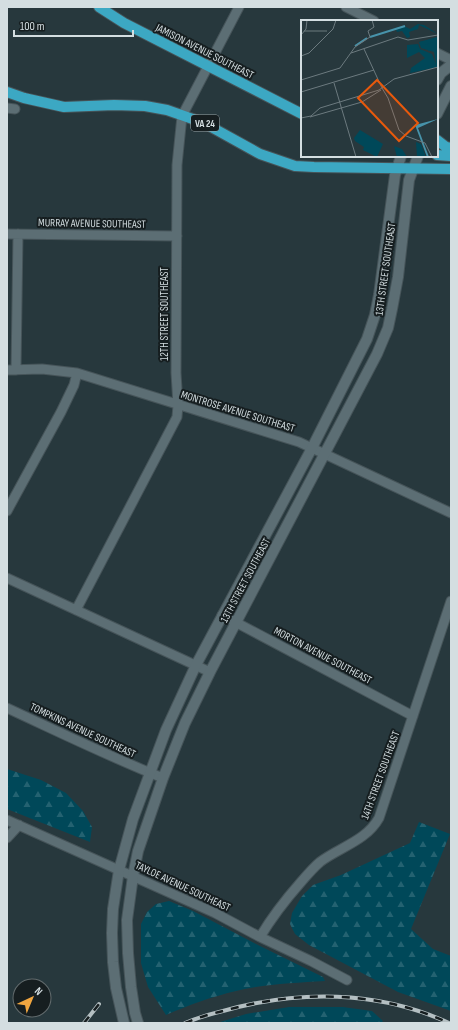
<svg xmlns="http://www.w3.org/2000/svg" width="458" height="1030" font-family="'Sofia Sans Condensed',sans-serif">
	<defs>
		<pattern id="forest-firs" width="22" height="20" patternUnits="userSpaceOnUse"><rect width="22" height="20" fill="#004859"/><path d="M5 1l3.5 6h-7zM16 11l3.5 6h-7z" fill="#246271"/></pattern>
	</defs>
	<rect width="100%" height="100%" fill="#27383d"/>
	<path fill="url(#forest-firs)" d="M7,769l34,11 25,13 17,18 9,16 -2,15 -83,-33z
		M419,822l31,12 -39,95 22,20 18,7v55l-53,-19 -89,-47 -14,-11 -5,-10 2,-11 10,-17 11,-11 28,-10 69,-32z
		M169,901l24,10 65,34 65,32 2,4c-30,2 -61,3 -89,10 -25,6 -47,14 -70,24l-18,-28 -7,-24v-39l6,-12 9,-8z
		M289,1007h54l29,4 11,10 -2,2h-164l29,-9z"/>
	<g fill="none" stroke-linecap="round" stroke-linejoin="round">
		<g stroke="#465459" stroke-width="11">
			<path id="minor" d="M346,7l28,14
				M437,53l14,7
				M7,108l8,1
				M7,234l170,2
				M7,370l35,-1 35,4 222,69 152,71
				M16,370l2,-136
				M7,511l54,-99 13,-27 3,-12
				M7,578l203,94
				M76,610l101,-193 1,-12 -2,-32 1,-208 5,-49 57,-109
				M222,615l191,101
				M7,708c52,24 103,49 156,70
				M7,820l208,93 45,24 51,24 36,19
				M7,838l12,-13
				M260,937c12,-20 26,-38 41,-55 6,-7 12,-14 19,-20 20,-15 46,-21 59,-44l72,-217"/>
		</g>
		<g stroke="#465459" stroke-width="12">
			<path id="tertiary" d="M437,80l4,-7 10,-8
				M437,114l14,-28"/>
		</g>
		<g stroke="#465459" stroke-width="12">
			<path id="secondary" d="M124,1023l-8,-35 -3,-26 -1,-29 1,-24 6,-39 14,-51 33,-89 30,-65 116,-217 55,-109 8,-24 4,-20 16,-120 6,-19
				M138,1023l-3,-10 -4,-26 -3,-34 -1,-33 6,-44 5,-25 25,-73 22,-55 25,-51 167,-318 11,-26 4,-19 6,-32 11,-97 9,-24"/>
		</g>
		<g stroke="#465459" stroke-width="12">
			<path id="primary" d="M99,7l25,16 178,91
				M7,92l17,6 40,9 50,-2 31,1 22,4 37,13 56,31 35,12 19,1 137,2
				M437,140l9,7 5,1
				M437,155l14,1"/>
		</g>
		<use href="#minor" stroke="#5c6e74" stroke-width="9"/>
		<use href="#tertiary" stroke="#5c6e74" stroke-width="10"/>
		<use href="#secondary" stroke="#5c6e74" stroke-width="10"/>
		<use href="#primary" stroke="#3ca8c3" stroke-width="10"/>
		<g stroke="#b4bfc2" stroke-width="4">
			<path id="rail" d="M84,1023l15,-19
				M185,1023c12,-5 25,-9 38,-12 74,-21 155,-21 226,12"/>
		</g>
		<use href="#rail" stroke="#161e20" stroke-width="2.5" stroke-dasharray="8" stroke-linecap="butt"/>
	</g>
	<g text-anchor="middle" stroke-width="4" stroke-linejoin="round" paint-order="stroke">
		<rect fill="#161e20" stroke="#9ba4a7" stroke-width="1" x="191" y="115" width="28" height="16" rx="3"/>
		<g font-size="10" font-weight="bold" fill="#d4dee1">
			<text x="205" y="127">VA 24</text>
		</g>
		<g font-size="11" fill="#d4dee1" stroke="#161e20">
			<text transform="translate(205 51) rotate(27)" y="4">JAMISON AVENUE SOUTHEAST</text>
			<text transform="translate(92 223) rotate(1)" y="4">MURRAY AVENUE SOUTHEAST</text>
			<text transform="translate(385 269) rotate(-82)" y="4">13TH STREET SOUTHEAST</text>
			<text transform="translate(164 314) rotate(-90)" y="4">12TH STREET SOUTHEAST</text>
			<text transform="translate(238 411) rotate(17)" y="4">MONTROSE AVENUE SOUTHEAST</text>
			<text transform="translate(245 580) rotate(-62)" y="4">13TH STREET SOUTHEAST</text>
			<text transform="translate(323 655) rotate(28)" y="4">MORTON AVENUE SOUTHEAST</text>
			<text transform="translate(83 730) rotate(25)" y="4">TOMPKINS AVENUE SOUTHEAST</text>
			<text transform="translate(380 775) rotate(-70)" y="4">14TH STREET SOUTHEAST</text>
			<text transform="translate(183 886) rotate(25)" y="4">TAYLOE AVENUE SOUTHEAST</text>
		</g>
	</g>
	<g transform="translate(301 20)">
		<rect width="137" height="137" fill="#27383d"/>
		<path d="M136,16h1v31l-28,6 1,-5 14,-10 -6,-6 -12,6v-13l11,-1 2,5 12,5 4,10 -2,-12 -13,-4 -2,-6 18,-3zM59,110l23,14 -6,13 -14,-7 1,-3 -9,-6 -1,-3zM115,122l5,2 5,13h-9z" fill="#004859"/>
		<path d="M117,4l6,1 14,9 -19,-9 -1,4 -9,3 1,5 -3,1 -5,-7 -5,1 -2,-4 9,-2 6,3zM136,17l1,7 -5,6 -5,1 5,-9 -8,3 -6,-3zM93,126l8,3 5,8h-10z" fill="#004859"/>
		<path d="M137,99l-20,9 11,29h-2l-12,-32z" fill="#4793aa"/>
		<path fill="none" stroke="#4793aa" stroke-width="2" d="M69,17l35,-11M54,26l12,-8"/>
		<path fill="none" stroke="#6c7a7f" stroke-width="1" d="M3,11h23M0,15l5,-6 1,-9M63,29l18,39M50,33l47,-16 10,3 30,-5M0,36l8,-3 24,-24 3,-9M0,60l39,-12 15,-21 15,-10 -2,-6 6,-4 -2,-7M33,63l22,74M81,68l6,10 11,32 7,6 19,7 7,14M0,72l73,-22M9,97l52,-15 19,-12M0,98l10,-2 9,-8 59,-18 15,-11 44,-12"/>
		<path fill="#e8590c" fill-opacity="0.15" stroke="#e8590c" stroke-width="2" d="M76,60l41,43 -19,18 -41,-43z"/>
		<rect width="137" height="137" fill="none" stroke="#d4dee1" stroke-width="2"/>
	</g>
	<rect width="458" height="1030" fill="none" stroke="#d4dee1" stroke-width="16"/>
	<g transform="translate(32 998) rotate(44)"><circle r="19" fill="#161e20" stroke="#626b6d"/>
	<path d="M0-3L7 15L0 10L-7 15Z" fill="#f1a640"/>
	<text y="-6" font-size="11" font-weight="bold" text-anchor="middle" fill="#d4dee1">N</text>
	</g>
	<path d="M14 30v6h119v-6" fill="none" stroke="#d4dee1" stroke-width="2"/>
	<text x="20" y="30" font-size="12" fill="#d4dee1" stroke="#161e20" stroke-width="3" paint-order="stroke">100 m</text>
</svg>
